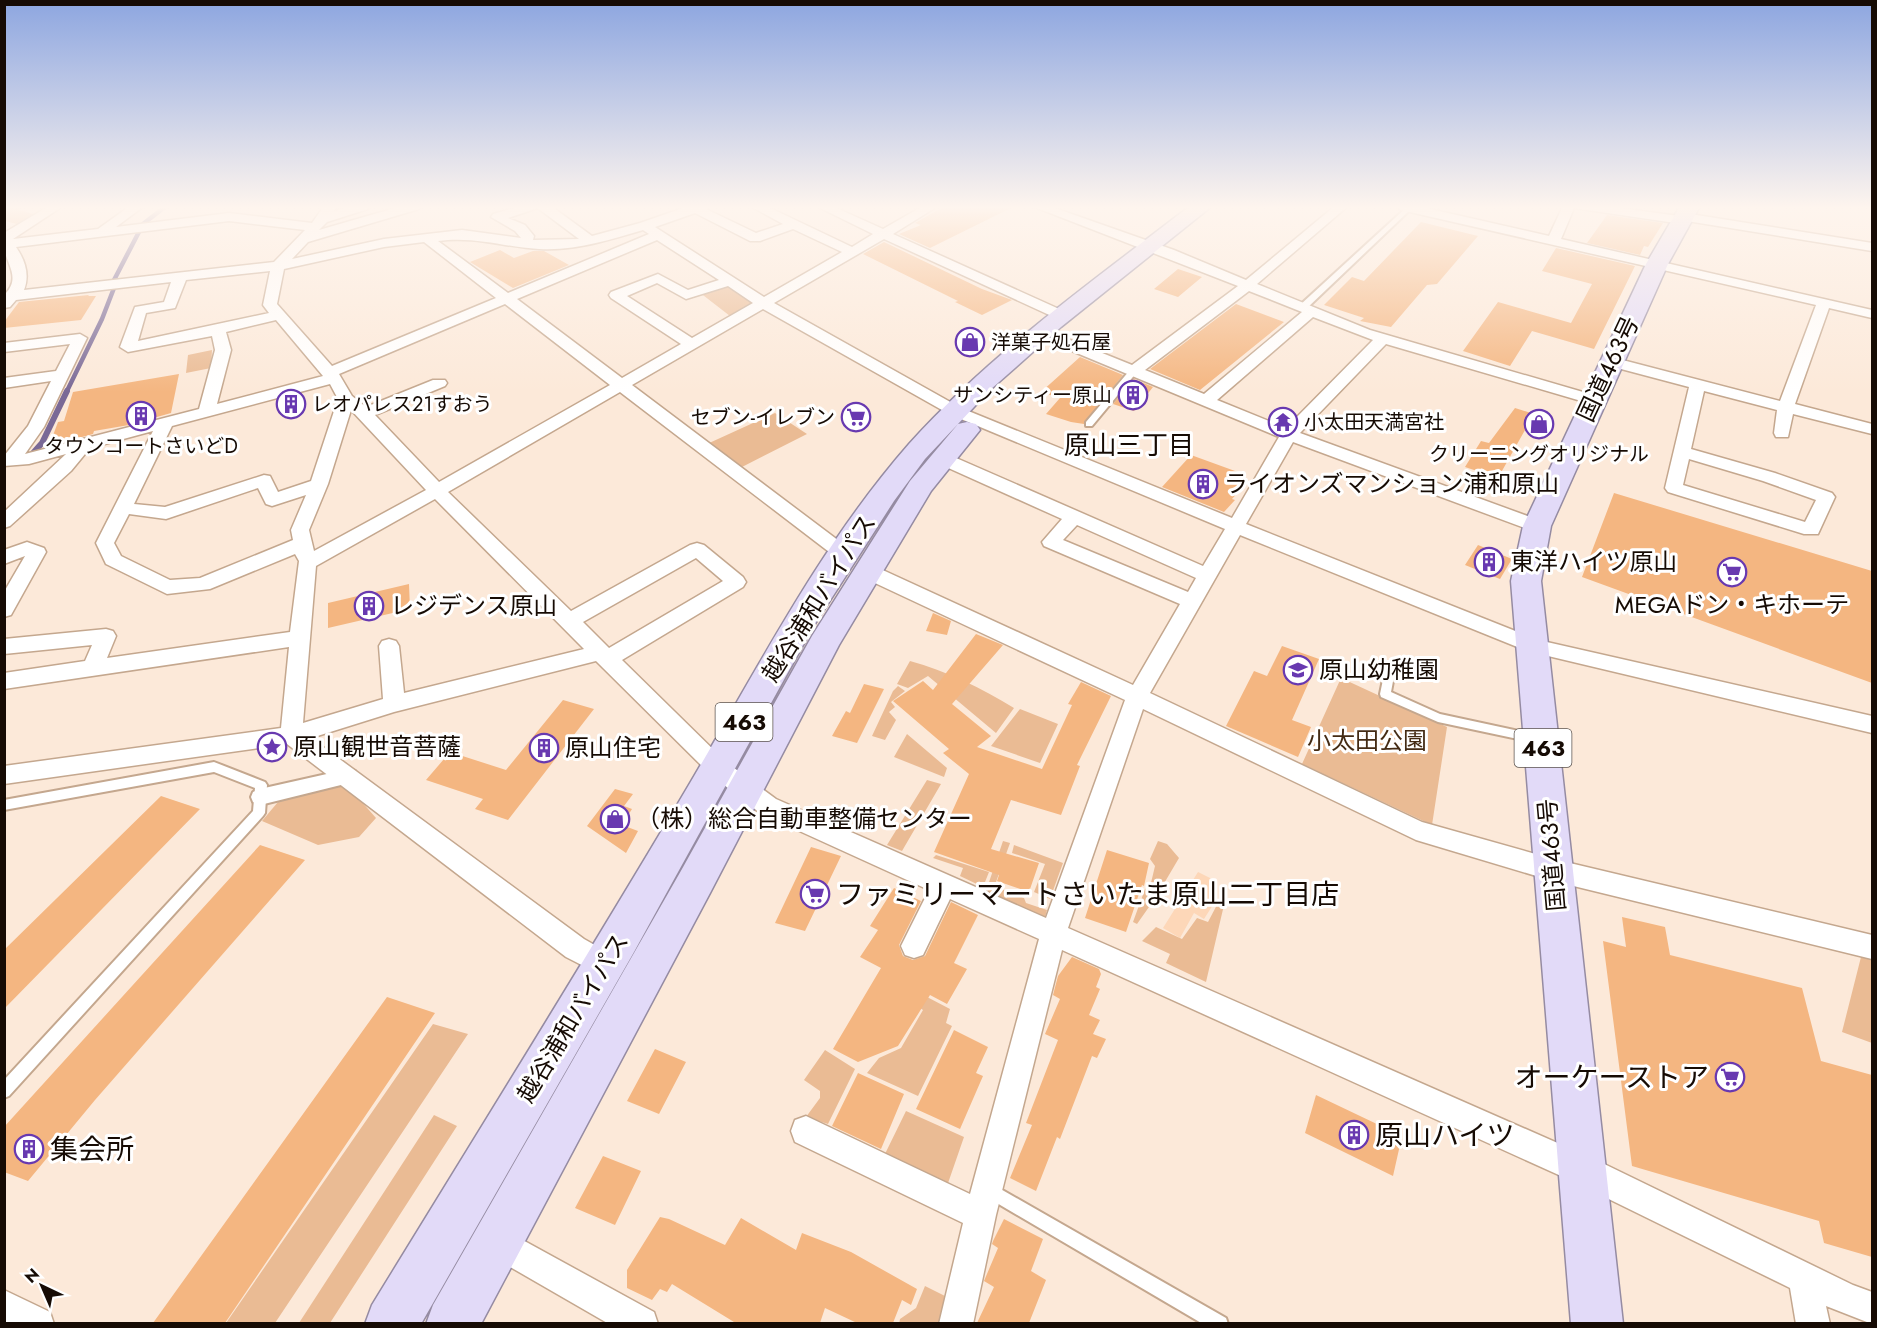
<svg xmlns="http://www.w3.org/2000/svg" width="1877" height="1328" font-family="Jost,'Noto Sans JP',sans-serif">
	<rect width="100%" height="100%" fill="#fce9d9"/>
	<path fill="#fdd7b8" d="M1198,872l16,8 -4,11 2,2 -2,4 6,3 -12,19 -10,-6 -14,25 -17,-10z"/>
	<path fill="#eabb94" d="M5,206h21l-7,4 18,5 -16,10 -16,-4z
		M727,284l27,18 -24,14 -31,-24z
		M212,350l-1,18 -25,5 2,-18z
		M775,413l32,21 -67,34 -33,-24z
		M910,661c36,10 72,27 104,47l-18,25 -68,-57 -20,12 -11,-4z
		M1341,678l106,49 -15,98 -130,-61z
		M898,686l7,5 -14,11 4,5 -6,5 7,8 -11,20 -13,-4 21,-45z
		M1020,709l38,15 -18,39 -49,-17z
		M907,734l40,34 -3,9 -50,-20z
		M927,780l14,4 -39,67 -15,-6z
		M346,784l30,34 -17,19 -41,8 -56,-24 21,-25z
		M1003,841l7,2 -14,39 3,6 25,10 2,5 21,7 -2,7 -56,-24 -2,-5z
		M1158,841l9,3 12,14 -23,39 -19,27 -4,-2 12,-33 3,1 2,-3 5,-21 -5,-7z
		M1014,845l49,18 -13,36 -16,-7 11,-28 -33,-11z
		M936,855l53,17 -6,15 -23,-11 3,-8 -30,-10z
		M1219,901l5,4 -18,77 -40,-19 4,-9 -28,-13 14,-14 26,12 15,-21 11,4z
		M1861,957l11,3v83l-30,-11z
		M906,986l44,23 -4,14 6,3 -34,70 -51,-23 12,-15 22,-10 22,-38 -21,-15z
		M433,1024l35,10 -193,289h-49z
		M825,1050l30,19 -27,55 -22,-7 14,-19v-7l-16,-11z
		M906,1111l58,26 -17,49 -64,-28z
		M434,1115l23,11 -127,197h-31z
		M925,1286l24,12 -7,25 -43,1 1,-5 16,-11z"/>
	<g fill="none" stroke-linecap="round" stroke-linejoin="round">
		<path stroke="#7a6996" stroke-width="4.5" d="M143,224l23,-18
			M113,282l28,-54
			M66,393l36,-74 12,-31"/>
		<path stroke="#7a6996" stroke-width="6" d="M34,452l8,-9 25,-52"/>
	</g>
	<path fill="#f4b681" d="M945,206h70l-85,42 -31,-14 22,-9 -6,-2z
		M1607,215l56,8 -15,24 -4,-1 -4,9 -53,-12z
		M1421,222l57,14 -41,48 -10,1 -36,42 -31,-6 4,-3 -40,-13 28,-28 12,4z
		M884,242l98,47 30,11 -30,15 -27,-13 3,-1 -95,-47z
		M1556,248l79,18 -41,83 -62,-18 -22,35 -47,-15 35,-49 73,21 21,-39 -50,-13z
		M500,250l14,8 19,-7h11l25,14 -56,23 -43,-26z
		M1178,269l24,8 -24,20 -24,-8z
		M89,295l-1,1h8l-15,24 -77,8v-6l15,-20z
		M1236,304l48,18 -84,68 -50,-21z
		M1080,357l43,18 -39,49 -13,-2 -25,-8 14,-16 -19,-6z
		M179,374l-8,39 -42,12 -35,6 -1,3 -44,12 9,-24 6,-1 9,-29z
		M1134,379l19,8 -19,24 -21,-7z
		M1515,408l19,6 -36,64 -33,-11 16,-26 8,2z
		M1191,455l55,20 -8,14 2,1 -8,9 3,1 -11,12 -62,-25z
		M1614,493l258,78v112l-290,-106z
		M1478,545l34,14 -12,20 -35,-14z
		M409,584l1,25 -82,19v-25z
		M933,613l18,8 -4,14 -21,-4z
		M976,634l27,11 -51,59 39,32 -14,11 65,22 30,-64 -4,-1 13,-22 30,14 -34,69 3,1 -19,49 -50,-15 -20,49 48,14 -10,29 -32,-11 2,-6 -65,-23 35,-78 -26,-21 6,-4 -56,-48 30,-20 10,9z
		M1282,646l37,13 -27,61 19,7 -13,30 -72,-31 28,-55 13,5z
		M864,684l20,5 -27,54 -25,-7 14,-25 4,2z
		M563,700l31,9 -86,111 -33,-11 8,-10 -57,-19 24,-28 56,18z
		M615,789l18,5 -9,12 8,3 -10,16 16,6 -12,22 -39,-27z
		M161,796l39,13 -196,200v-59z
		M260,845l45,15 -210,240 -67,81 -24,-9v-45z
		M811,847l30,9 -36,75 -30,-8z
		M1107,850l42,13 -5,23 -2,-1 -16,47 -41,-14z
		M894,888l27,13 -22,44 4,11 10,4 12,-4 26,-54 27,13 -24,48 13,6 -20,35 -17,-9 -32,51 -40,16 -25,-13 48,-81 -21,-11 18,-27 -8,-4z
		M1622,917l43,10 5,28 132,33 19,73 51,14v182l-48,-14 -5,-22 -187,-55 -29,-225 23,6z
		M1072,957l27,12 2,5 -5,13 4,2 -11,26 11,5 -7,14 13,5 -9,19 -5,-2 -32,83 -3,-2 -21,54 -26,-13 22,-53 -6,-2 32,-83 -13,-6 15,-35 -7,-4 5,-19z
		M387,997l48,16 -210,310h-72z
		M954,1030l34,17 -12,26 7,3 -23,53 -44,-20z
		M655,1049l31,13 -27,52 -32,-13z
		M858,1073l46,21 -23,55 -49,-23z
		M1316,1095l86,41 -9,40 -88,-43z
		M603,1156l38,15 -26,54 -40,-17z
		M660,1217l9,2 56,26 16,-27 55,32 6,-17 49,19 66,37 -6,16 -9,-5 -9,23h-36l-32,-15 -5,15 -86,-1 -62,-38 -5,8 -7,-3 -8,11 -25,-12v-18z
		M1004,1219l39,20 -12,32 15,9 -17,43h-52l17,-36 -10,-6 14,-33 -6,-4 1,-3z"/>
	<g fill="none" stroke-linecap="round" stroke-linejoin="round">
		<g stroke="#c4a78e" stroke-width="4">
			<path id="service" d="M1407,207l5,1 -106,101h-6v-4z
				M1130,370h3l4,2 -45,54h-6v-4z
				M1391,661l5,4 -5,27 49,22 97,21 4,1 2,3 -2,3 -4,1 -99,-21 -57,-25 -1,-3 6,-29z
				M214,762l51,20 2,3 -2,28 -2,3 -254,280 -5,2v-18l249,-269 2,-23 -41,-16 -210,38v-10z
				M990,1183l236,135 2,6h-25l-218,-128 -3,-5 3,-5z"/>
		</g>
		<g stroke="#c4a78e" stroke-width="4">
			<path id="pedestrian" d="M349,769l6,2 3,5 -3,5 -6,2 -89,22 -7,-3 -2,-5 2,-5 7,-3z"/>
		</g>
		<g stroke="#c4a78e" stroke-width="3">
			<path id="minor" d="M49,206h14l-50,33 85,-10 32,-23h14l-28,21 113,-14 83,10 12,-17h12l-2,5 18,-5h18l-2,3 -41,13 -8,8 83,-24h19l-2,3 -111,33 -16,17 92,-20 78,-9 59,8 -6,-7 -24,-14 2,-3 28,-8h30l41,30 48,-13 49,-17h21l-4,3 50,24 27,-9 -33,-18h16l86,41 21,-13 -57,-28h16l51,23 40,-23h15l-45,28 175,79 2,3 -2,3h-10l-174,-80 -110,64 187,105 271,110 47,-81 -224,-93 -2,-3 2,-3h10l67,27 106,-79 -206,-80h17l125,44 72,30 89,-74h13l-91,78 113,46 230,67 2,3 -2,3h-12l-202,-59 -86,89 244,89 2,4 -2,4h-14l-237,-88 -47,82 292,116 334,76v17l-345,-82 -287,-116 -90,158 272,129 131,37 319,76v24l-319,-78 -137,-41 -273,-131 -75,219 526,231 259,126 19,7v32l-46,-18 4,18h-34l-6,-36 -218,-107 -510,-231 -66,265 -23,109h-34l24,-101 -168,-81 -4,-11 4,-11 11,-4 164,78 69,-255 -89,-40 -27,56 -9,3 -9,-3 -4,-9 28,-56 -169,-77 -50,-39 -114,-113 -202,51 -83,26 273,201 30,17 4,9 -4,9 -9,3 -39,-20 -279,-213 -283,40v-18l277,-38 8,-81 -285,42v-16l81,-12 7,-16 -88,9v-15l102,-10 7,2 3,5 -9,22 183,-26 9,-71 -4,-7 -85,35 -43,5 -61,-30 -10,-21 57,-112 -63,17 -19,23 -61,55 -6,2v-16l62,-58 -37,10 -25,2v-10l24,-30 23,-45 -47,7v-10l52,-7 14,-27 -66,8v-9l76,-9 7,4 -43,89 -19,27 174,-45 16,-59 -3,-14 -84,16 -8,-5 15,-40 29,-5 7,-20 -155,18 -6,7 -6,1v-13c17,-16 4,-29 0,-46 0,-5 0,-11 0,-16zM538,208l1,1 40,30 -46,1 1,-4 -9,-11 -17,-7zM695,213l55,28h10l33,-12 49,23 -78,45 -109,-70zM229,221l76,9 -31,32 -250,28c6,-15 1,-30 -8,-43zM643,230l6,4 -141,59 -70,-52c37,-5 66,6 101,8 37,2 69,-9 104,-19zM657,240l62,40 -31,10 -30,-16 -47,18 -2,3 2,3 70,46 -59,34 -105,-79zM424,242l72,56 -164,68 -55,-62 7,-35 100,-22zM270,271l-7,34 6,8 -131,28 8,-28 29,-5 11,-28zM657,283l29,16 42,-13 25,17 -61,35 -65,-42zM1249,291l53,21 -98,82 -59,-24zM505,304l105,81 -171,97 -64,-67 70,-29 2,-3 -2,-3h-12l-67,27 -14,-11 -13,-22zM763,309l186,105 276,115 -22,37 -256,-112h-12l-3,4 3,4 127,57 -20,23 2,4 136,58 -47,81 -259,-119 -7,-1 -7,1 -3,5 3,5 265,124 -79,218 -270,-119 -50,-37 -104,-102 121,-73 3,-5 -3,-5 -39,-32 -7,-2 -7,2 -119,66 -123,-119 172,-100 217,166 7,2 7,-2 2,-4 -2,-4 -219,-165zM1313,317l60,23 -87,88 -69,-28zM276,320l47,56 -106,28 14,-54 -5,-18zM330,384l8,15 -27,82 -33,11 -8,-16 -6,-1 -99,32 -31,-3 38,-78zM351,410l75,80 -112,61 -5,-21 19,-46zM258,488l8,16 6,2 34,-11 -15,35 2,10 -93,38 -30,2 -49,-24 -7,-13 15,-29 37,5zM435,499l149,150 -180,44 -5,-47 -3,-5 -7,-2 -7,2 -3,5 4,53 -80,24 13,-157zM1077,525l119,53 -8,14 -125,-52zM696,558l27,23 -114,67 -26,-26z
				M1395,206h22l132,30 14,-30h42l74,10 5,-3 188,30v8l-185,-30 -5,3 -108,-16 -13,31 311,71v8l-43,-10 -34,96 77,20v10l-79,-20 -5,23h-12l-2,-4 3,-23 -73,-19 -13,58 84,24 57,20 3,4 -17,37h-14l-136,-42 -3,-4 24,-101 -83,-22 -3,-3 8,-5 169,44 36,-96 -415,-95zM1689,459l74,22 53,19 -11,22 -122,-37z
				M27,542l17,6 2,4 -35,63 -7,2v-25l21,-36 -21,8v-14z
				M497,1226l157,86 4,12h-49l-123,-71 -5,-11 5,-11z
				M4,1290l46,22 4,12h-50z"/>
		</g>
		<g stroke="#958ba2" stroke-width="3">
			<path id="trunk" d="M1190,206h22l-151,121 -71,63 -65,69 -31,42 -81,126 -179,325 -213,372h-56l7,-19c103,-168 207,-335 308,-505 72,-120 136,-250 229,-356 83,-92 184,-163 281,-238z
				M1680,206h20l-32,58 -117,262 -10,55 82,743h-52l-60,-743 12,-55 123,-262z
				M967,422l9,2 4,6 -49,61 -92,154 -129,248 -229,431h-55l7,-19 249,-436 130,-233 98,-155 48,-57z"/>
		</g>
		<use href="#service" fill="#fff" fill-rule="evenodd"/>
		<use href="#pedestrian" fill="#fff" fill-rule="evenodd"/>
		<use href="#minor" fill="#fff" fill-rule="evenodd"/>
		<use href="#trunk" fill="#e2daf8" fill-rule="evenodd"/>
	</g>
	<linearGradient id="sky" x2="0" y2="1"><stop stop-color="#8da6e0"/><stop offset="0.53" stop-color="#fef5ee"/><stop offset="1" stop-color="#fef5ee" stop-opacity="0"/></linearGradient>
	<rect width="1877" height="392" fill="url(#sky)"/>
	<defs>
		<g id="shop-ring" transform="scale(1.5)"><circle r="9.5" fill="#fff" stroke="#6839b0" stroke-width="1.5"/><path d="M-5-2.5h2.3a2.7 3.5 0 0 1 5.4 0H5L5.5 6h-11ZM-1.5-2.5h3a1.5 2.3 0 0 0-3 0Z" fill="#6839b0"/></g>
		<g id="building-ring" transform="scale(1.5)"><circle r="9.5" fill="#fff" stroke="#6839b0" stroke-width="1.5"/><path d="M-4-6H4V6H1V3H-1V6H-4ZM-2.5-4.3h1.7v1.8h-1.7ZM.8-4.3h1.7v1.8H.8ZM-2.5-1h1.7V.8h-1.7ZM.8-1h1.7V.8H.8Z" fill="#6839b0"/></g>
		<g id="supermarket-ring" transform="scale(1.5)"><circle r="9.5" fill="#fff" stroke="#6839b0" stroke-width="1.5"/><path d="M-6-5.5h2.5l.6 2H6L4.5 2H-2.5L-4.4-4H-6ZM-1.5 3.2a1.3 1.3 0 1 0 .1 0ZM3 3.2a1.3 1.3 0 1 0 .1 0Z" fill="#6839b0"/></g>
		<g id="temple-ring" transform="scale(1.5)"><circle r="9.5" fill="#fff" stroke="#6839b0" stroke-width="1.5"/><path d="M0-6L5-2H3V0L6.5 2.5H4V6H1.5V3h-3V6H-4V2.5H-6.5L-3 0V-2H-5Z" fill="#6839b0"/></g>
		<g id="school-ring" transform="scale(1.5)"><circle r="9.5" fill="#fff" stroke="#6839b0" stroke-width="1.5"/><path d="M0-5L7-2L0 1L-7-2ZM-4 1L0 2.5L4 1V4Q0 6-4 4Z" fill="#6839b0"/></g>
		<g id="sight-ring" transform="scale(1.5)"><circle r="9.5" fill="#fff" stroke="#6839b0" stroke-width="1.5"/><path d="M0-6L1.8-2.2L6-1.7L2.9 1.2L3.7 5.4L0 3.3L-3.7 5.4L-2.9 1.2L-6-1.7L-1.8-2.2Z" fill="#6839b0"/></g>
	</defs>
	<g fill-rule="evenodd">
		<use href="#shop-ring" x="970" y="342"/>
		<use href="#building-ring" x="1133" y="395"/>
		<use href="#building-ring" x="291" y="404"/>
		<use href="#building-ring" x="141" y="416"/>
		<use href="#supermarket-ring" x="856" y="417"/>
		<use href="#temple-ring" x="1283" y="422"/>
		<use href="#shop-ring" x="1539" y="424"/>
		<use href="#building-ring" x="1203" y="484"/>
		<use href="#building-ring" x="1489" y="562"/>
		<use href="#supermarket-ring" x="1732" y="572"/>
		<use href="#building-ring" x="369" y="606"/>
		<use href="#school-ring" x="1298" y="670"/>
		<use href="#sight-ring" x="272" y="747"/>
		<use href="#building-ring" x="544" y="748"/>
		<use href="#shop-ring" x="615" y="819"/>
		<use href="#supermarket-ring" x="815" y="894"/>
		<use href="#supermarket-ring" x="1730" y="1077"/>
		<use href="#building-ring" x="1354" y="1135"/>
		<use href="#building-ring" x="29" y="1149"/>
	</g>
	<g text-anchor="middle" stroke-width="6" stroke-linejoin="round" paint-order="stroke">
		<g font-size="20" fill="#160b04" stroke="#fff" text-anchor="start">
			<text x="991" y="349">洋菓子処石屋</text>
			<text x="1112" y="402" text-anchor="end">サンシティー原山</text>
			<text x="312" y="411">レオパレス21すおう</text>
			<text x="835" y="424" text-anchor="end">セブン-イレブン</text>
			<text x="1304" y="429">小太田天満宮社</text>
			<text x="141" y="453" text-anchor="middle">タウンコートさいどD</text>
			<text x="1539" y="461" text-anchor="middle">クリーニングオリジナル</text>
		</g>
		<g fill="#fff" stroke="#5c544f" stroke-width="1.5">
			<rect x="715.5" y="703" width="57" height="38" rx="4.5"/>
			<rect x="1514.5" y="729" width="57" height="38" rx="4.5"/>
		</g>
		<g font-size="22" font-weight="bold" fill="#160b04">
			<text x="744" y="730">463</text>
			<text x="1543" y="756">463</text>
		</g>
		<g font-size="24" fill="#160b04" stroke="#fff">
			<text transform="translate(1608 369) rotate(-65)" y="8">国道463号</text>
			<text transform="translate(819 598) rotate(-58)" y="8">越谷浦和バイパス</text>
			<text transform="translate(1552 855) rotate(-95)" y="8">国道463号</text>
			<text transform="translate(573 1018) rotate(-59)" y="8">越谷浦和バイパス</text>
		</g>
		<g font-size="24" fill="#160b04" stroke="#fff" text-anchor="start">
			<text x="1224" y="492">ライオンズマンション浦和原山</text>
			<text x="1510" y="570">東洋ハイツ原山</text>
			<text x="1732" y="613" text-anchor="middle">MEGAドン・キホーテ</text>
			<text x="390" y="614">レジデンス原山</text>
			<text x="1319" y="678">原山幼稚園</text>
			<text x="293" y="755">原山観世音菩薩</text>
			<text x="565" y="756">原山住宅</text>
			<text x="636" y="827">（株）総合自動車整備センター</text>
		</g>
		<g font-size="24" fill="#442b14" stroke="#fff">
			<text x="1367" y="749">小太田公園</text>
		</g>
		<g font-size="26" fill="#160b04" stroke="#fff">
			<text x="1129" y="454">原山三丁目</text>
		</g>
		<g font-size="28" fill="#160b04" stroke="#fff" text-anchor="start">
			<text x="836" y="904">ファミリーマートさいたま原山二丁目店</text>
			<text x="1709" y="1087" text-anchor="end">オーケーストア</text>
			<text x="1375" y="1145">原山ハイツ</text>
			<text x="50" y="1159">集会所</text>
		</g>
	</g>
	<rect width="1877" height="1328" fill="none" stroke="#160b04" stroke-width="12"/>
	<g transform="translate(42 1286) rotate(316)" stroke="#ffffff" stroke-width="4.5" paint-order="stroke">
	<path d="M0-4.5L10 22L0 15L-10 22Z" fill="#160b04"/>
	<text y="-9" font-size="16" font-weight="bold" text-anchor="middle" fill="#160b04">N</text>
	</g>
</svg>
